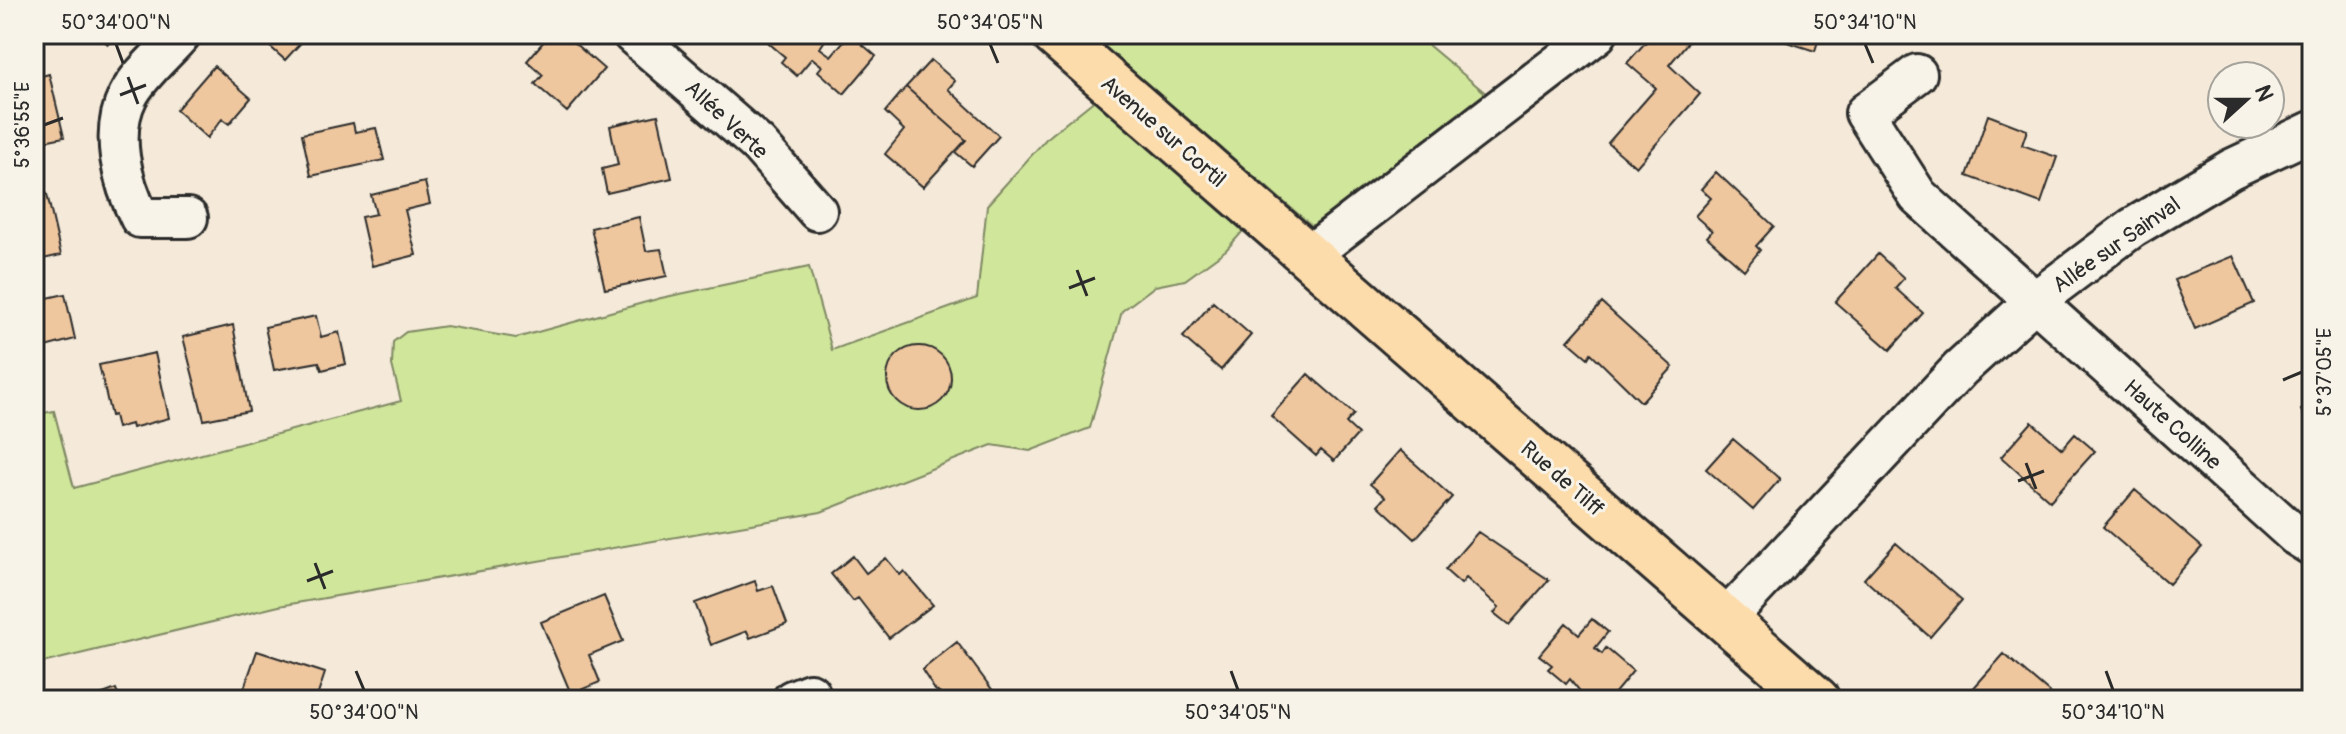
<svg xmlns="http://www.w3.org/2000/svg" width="2346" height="734" font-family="Pangolin,sans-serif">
	<rect width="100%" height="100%" fill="#f5ead9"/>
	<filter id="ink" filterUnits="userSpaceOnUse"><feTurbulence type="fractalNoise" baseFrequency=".0125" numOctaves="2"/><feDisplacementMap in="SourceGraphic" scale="16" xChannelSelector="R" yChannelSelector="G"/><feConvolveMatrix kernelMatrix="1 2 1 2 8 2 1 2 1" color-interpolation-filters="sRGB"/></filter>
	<g filter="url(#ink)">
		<path fill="#d0e69b" stroke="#7e8863" stroke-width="2" d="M1088,34h327l74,62 -177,130z
			M1096,99l157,121 -27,30 -41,30 -30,6 -33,25 -32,117 -60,23 -38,-6 -171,67 -542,94 -245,59v-250l20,-4 20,77 327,-87 -9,-36 1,-23 13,-10 40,-6 70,12 145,-40 148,-31 23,83 145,-52 10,-93 59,-66z"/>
		<path fill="#efc79f" stroke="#2b2b2b" stroke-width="2" d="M96,34h21l-9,10z
			M256,34h53l-24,26z
			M550,34h14l40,35 -37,43 -32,-28 8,-9 -16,-14z
			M758,34h71l-9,14 11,8 19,-22 26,22 -32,38 -26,-23 4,-5 -10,-8 -15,18 -16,-14 4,-5z
			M1653,34h27l8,8 -19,23 31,29 -64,73 -28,-24 48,-55 -29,-25z
			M1762,34h58l-5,17z
			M931,60l24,21 -7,8 51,47 -27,30 -17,-14 11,-12 -60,-53z
			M214,66l37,32 -22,26 -7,-5 -15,19 -31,-28z
			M49,74l15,63 -30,6v-65z
			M906,87l60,53 -43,47 -38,-33 19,-24 -19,-18z
			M658,115l14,63 -65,15 -5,-24 16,-4 -8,-39z
			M1988,115l39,15 -5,15 35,12 -16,46 -74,-27z
			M353,123l2,9 21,-4 8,32 -73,16 -9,-42z
			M1716,172l58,54 -18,20 4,4 -16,20 -37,-33 5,-6 -17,-15 16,-18 -10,-9z
			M425,182l5,22 -25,6 11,45 -44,11 -11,-49 15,-3 -5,-19z
			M47,194l14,61 -27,6v-64z
			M639,217l7,34 15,-2 6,27 -62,13 -14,-61z
			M1878,254l26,24 -9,10 28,25 -33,37 -55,-48z
			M2233,256l21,47 -59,26 -21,-49z
			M65,294l10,45 -41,11v-49z
			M1213,302l38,33 -30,35 -38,-33z
			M1602,303l71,64 -32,35 -50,-49 -3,5 -20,-17z
			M316,316l5,21 18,-5 7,32 -24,6 -3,-8 -45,8 -9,-43z
			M233,325l16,86 -45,9 -21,-83z
			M887 378a32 32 0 1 1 64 0a32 32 0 1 1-64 0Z
			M155,353l14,65 -37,10 -1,-4 -14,4 -3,-13 -3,1 -12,-51z
			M1308,374l46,40 -8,9 12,11 -24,27 -13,-11 -5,6 -45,-40z
			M2312,405v29l-11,-24z
			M2032,422l30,27 13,-15 20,17 -45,50 -49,-44z
			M1733,439l47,40 -27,31 -47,-41z
			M1400,450l52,47 -37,42 -37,-34 7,-8 -15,-13z
			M2135,490l67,57 -33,37 -66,-57z
			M1478,532l71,48 -40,45 -15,-12 5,-6 -33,-29 -5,6 -16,-14z
			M1896,543l66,57 -32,37 -66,-58z
			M853,556l13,17 20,-15 14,17 4,-4 29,34 -44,33 -31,-40 -5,3 -22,-27z
			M755,581l3,10 15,-5 14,38 -37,14 -3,-7 -36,14 -16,-42z
			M604,596l19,45 -34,14 11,27 -29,12 -30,-72z
			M1592,619l16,13 -13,16 7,6 4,-6 27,23 -24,29h-22l-17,-21 -4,5 -18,-15 4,-4 -13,-10 27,-32 13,11z
			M957,642l42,57 -1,1h-55l3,-2 -11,-8 -13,-20z
			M257,651l68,22 -9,27h-76z
			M2004,654l54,46h-79l-9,-8z
			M116,689l4,11h-33z"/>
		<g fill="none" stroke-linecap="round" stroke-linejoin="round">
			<g stroke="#2b2b2b" stroke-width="44">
				<path id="minor" d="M181,34c-16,19 -42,40 -53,62 -19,37 -6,87 12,122h48
					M632,34l126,110 59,67
					M1917,74l-52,39 53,83 378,340 16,10
					M1309,255l288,-221
					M1725,620l235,-251 76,-69 96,-72 99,-59 81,-38
					M792,700l18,-7 2,7"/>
			</g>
			<g stroke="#2b2b2b" stroke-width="50">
				<path id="major" d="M1054,34l763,666"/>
			</g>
			<use href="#minor" stroke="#f7f3e8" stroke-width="38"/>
			<use href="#major" stroke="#fddcac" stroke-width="44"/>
		</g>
	</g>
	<path fill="none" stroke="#2b2b2b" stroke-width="3" d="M116,44l7,19M990,44l8,19M1865,44l8,19M128,77l10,27M120,95l26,-10M44,125l19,-7M1077,270l10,26M1069,288l26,-10M2283,380l19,-8M2026,463l10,26M2018,481l26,-10M315,563l10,26M307,581l26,-10M356,671l8,19M1231,671l7,19M2106,671l7,19"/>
	<g text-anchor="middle" stroke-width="6" stroke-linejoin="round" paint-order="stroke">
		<g font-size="22" fill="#2b2b2b" stroke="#f7f3e8">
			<text transform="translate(727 119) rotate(43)" y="8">Allée Verte</text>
			<text transform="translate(1164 131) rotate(41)" y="8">Avenue sur Cortil</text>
			<text transform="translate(2116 244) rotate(-35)" y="8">Allée sur Sainval</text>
			<text transform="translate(2173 424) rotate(42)" y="8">Haute Colline</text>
			<text transform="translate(1563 478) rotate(41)" y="8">Rue de Tilff</text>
		</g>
	</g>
	<rect width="2346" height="734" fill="none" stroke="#f7f3e8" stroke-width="88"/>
	<g transform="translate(2246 100) rotate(69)"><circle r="38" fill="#f7f3e8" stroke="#a5a39c" stroke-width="2"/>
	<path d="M0-6L14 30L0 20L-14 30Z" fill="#2b2b2b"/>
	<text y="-12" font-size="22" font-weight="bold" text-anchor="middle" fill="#2b2b2b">N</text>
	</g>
	<rect x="44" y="44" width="2258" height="646" fill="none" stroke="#2b2b2b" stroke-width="3"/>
	<g font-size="20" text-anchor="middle" fill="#2b2b2b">
		<text x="116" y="29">50°34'00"N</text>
		<text x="990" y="29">50°34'05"N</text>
		<text x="1865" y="29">50°34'10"N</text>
		<text transform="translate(22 125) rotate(-90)" y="7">5°36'55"E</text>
		<text transform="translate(2324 372) rotate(-90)" y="7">5°37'05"E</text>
		<text x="364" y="719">50°34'00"N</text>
		<text x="1238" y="719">50°34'05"N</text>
		<text x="2113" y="719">50°34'10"N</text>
	</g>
</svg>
